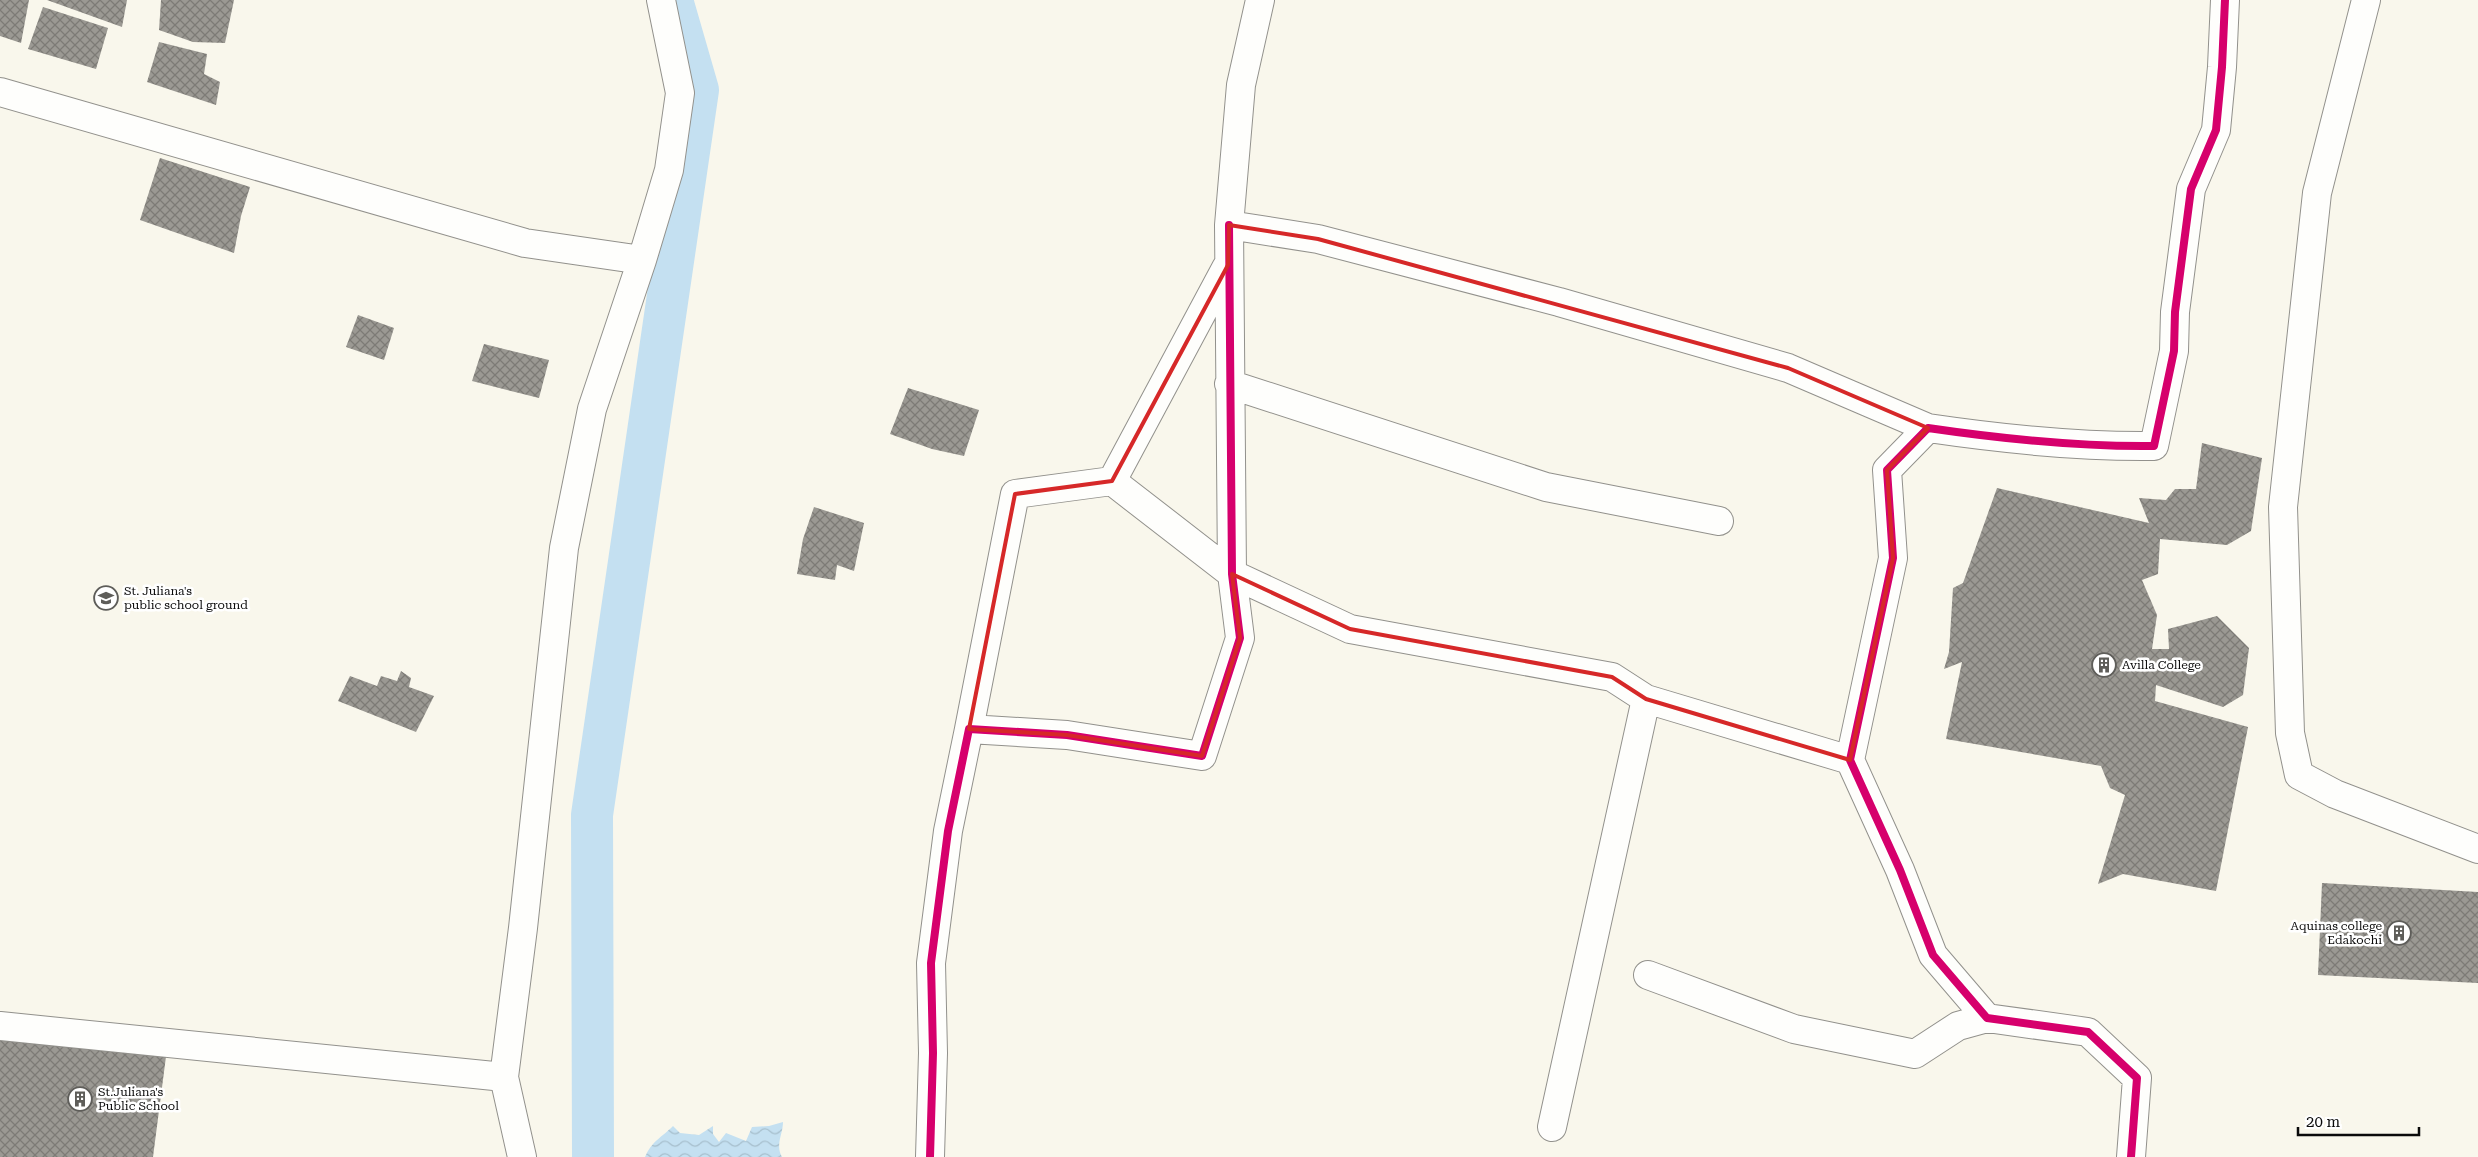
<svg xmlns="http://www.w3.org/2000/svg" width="2478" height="1157" font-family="'Roboto Serif',serif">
	<defs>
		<pattern id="water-waves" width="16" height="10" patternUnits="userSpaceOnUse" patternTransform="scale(1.25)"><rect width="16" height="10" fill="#c4e0f1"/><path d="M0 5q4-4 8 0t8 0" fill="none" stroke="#a7bfcd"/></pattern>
		<pattern id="building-cross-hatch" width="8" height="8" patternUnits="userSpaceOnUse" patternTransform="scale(1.25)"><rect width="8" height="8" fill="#9b9993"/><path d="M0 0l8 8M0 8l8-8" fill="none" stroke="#7d7b76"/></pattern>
	</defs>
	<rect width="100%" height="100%" fill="#f9f7ec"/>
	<path fill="url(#water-waves)" d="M783,1122c0,12 -8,23 -1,35h-137c7,-16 16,-19 28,-31l7,7 19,2 14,-9v8l6,8 7,-9 20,8 6,-14 17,-1z"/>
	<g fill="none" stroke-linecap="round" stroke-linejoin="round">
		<path stroke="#c4e0f1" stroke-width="42" d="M593,1157l-1,-342 106,-725 -26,-90"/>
	</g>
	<path fill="url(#building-cross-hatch)" d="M0,0h29l-8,43 -21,-7z
		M47,0h80l-5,27z
		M161,0h73l-9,43 -32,-1 -34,-12z
		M43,7l65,21 -12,41 -68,-20z
		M159,42l48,12 -3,20 16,8 -4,23 -69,-23z
		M160,158l90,29 -9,29 -7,37 -94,-33z
		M358,315l36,13 -10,32 -38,-13z
		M484,344l65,16 -10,38 -67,-17z
		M908,388l71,22 -15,46 -32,-7 -42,-15z
		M2202,443l60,15 -11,73 -24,14 -67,-6 -2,35 -16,6 15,35 -5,34h17l-1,-20 49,-13 32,32 -6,47 -20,12 -67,-22 -1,16 93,26 -32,164 -93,-17 -25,10 27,-89 -15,-7 -9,-22 -155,-27 16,-77 -18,7 5,-17 4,-64 10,-5 34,-95 152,35 -10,-25 27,2 9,-11h21z
		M814,507l50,16 -10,48 -17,-6 -2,15 -38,-6 6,-35z
		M401,671l10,7 -2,9 25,9 -18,36 -78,-31 12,-25 27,10 4,-10 16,5z
		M2322,883l156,9v91l-160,-8z
		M0,1026l168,15 -15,116h-153z"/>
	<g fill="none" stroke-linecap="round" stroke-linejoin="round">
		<g stroke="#92918c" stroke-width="30">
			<path id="minor" d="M1260,0l-19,85 -12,140 89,14 241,63 229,66 140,60
				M2366,0l-49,193 -34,314 7,226 9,42 36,19 143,55
				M0,92l525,151 117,17
				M1229,384l317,103 173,34
				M1112,481l114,-213
				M969,729l46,-235 97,-13 120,93 118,55 262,48 34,22 204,61
				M1648,975l146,54 121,25 43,-28 29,-8
				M0,1026l504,51
				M1552,1127l94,-428
				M522,1157l-18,-80 19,-149 41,-380 28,-139 50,-149 27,-90 11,-77 -19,-93
				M930,1157l3,-104 -2,-90 17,-132 21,-102 98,6 135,21 38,-118 -8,-64 -3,-349
				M2131,1157l6,-79 -49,-46 -101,-14 -54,-63 -33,-85 -50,-110 43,-202 -6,-88 41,-42c75,11 150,19 226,18l20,-95 1,-39 16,-123 25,-59 6,-63 3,-67"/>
		</g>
		<use href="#minor" stroke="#fefefc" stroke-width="28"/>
		<g stroke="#fff" stroke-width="11">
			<path id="cycleway" d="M930,1157l3,-104 -2,-90 17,-132 21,-102 98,6 135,21 38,-118 -8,-64 -3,-349
				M2131,1157l6,-79 -49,-46 -101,-14 -54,-63 -33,-85 -50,-110 43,-202 -6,-88 41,-42c75,11 150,19 226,18l20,-95 1,-39 16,-123 25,-59 6,-63 3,-67"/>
		</g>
		<use href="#cycleway" stroke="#d6006c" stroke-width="8"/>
	</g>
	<path fill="none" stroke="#d62828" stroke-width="4" stroke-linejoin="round" d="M1229,225l89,14 470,129 140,60 -41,42 6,88 -43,202 -204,-61 -34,-22 -262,-48 -118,-55 8,64 -38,118 -135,-21 -98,-6 46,-235 97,-13 116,-216z"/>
	<defs>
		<g id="school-ring" transform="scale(1.25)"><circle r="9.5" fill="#fff" stroke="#5e5d59" stroke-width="1.5"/><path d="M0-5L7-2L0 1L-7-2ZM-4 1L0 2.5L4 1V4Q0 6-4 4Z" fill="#5e5d59"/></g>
		<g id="building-ring" transform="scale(1.25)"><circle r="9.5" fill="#fff" stroke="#5e5d59" stroke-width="1.5"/><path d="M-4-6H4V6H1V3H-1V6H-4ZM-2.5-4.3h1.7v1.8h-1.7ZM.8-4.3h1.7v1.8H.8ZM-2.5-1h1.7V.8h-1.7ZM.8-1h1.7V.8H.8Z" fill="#5e5d59"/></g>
	</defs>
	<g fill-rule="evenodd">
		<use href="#school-ring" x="106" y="598"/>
		<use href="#building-ring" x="2104" y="665"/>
		<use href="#building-ring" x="2399" y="933"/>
		<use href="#building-ring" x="80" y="1099"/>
	</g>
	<g text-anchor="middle" stroke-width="5" stroke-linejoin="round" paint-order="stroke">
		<g font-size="12" fill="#0a0a0a" stroke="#fff" text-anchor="start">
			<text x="124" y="595">St. Juliana's<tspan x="124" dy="14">public school ground</tspan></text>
			<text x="2122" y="669">Avilla College</text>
			<text x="2382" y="930" text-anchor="end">Aquinas college<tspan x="2382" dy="14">Edakochi</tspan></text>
			<text x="98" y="1096">St.Juliana's<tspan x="98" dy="14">Public School</tspan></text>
		</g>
	</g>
	<path d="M2298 1127v8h121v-8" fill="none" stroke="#0a0a0a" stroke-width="2.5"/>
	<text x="2306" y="1127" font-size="15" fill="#0a0a0a" stroke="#ffffff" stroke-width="4" paint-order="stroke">20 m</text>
</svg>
